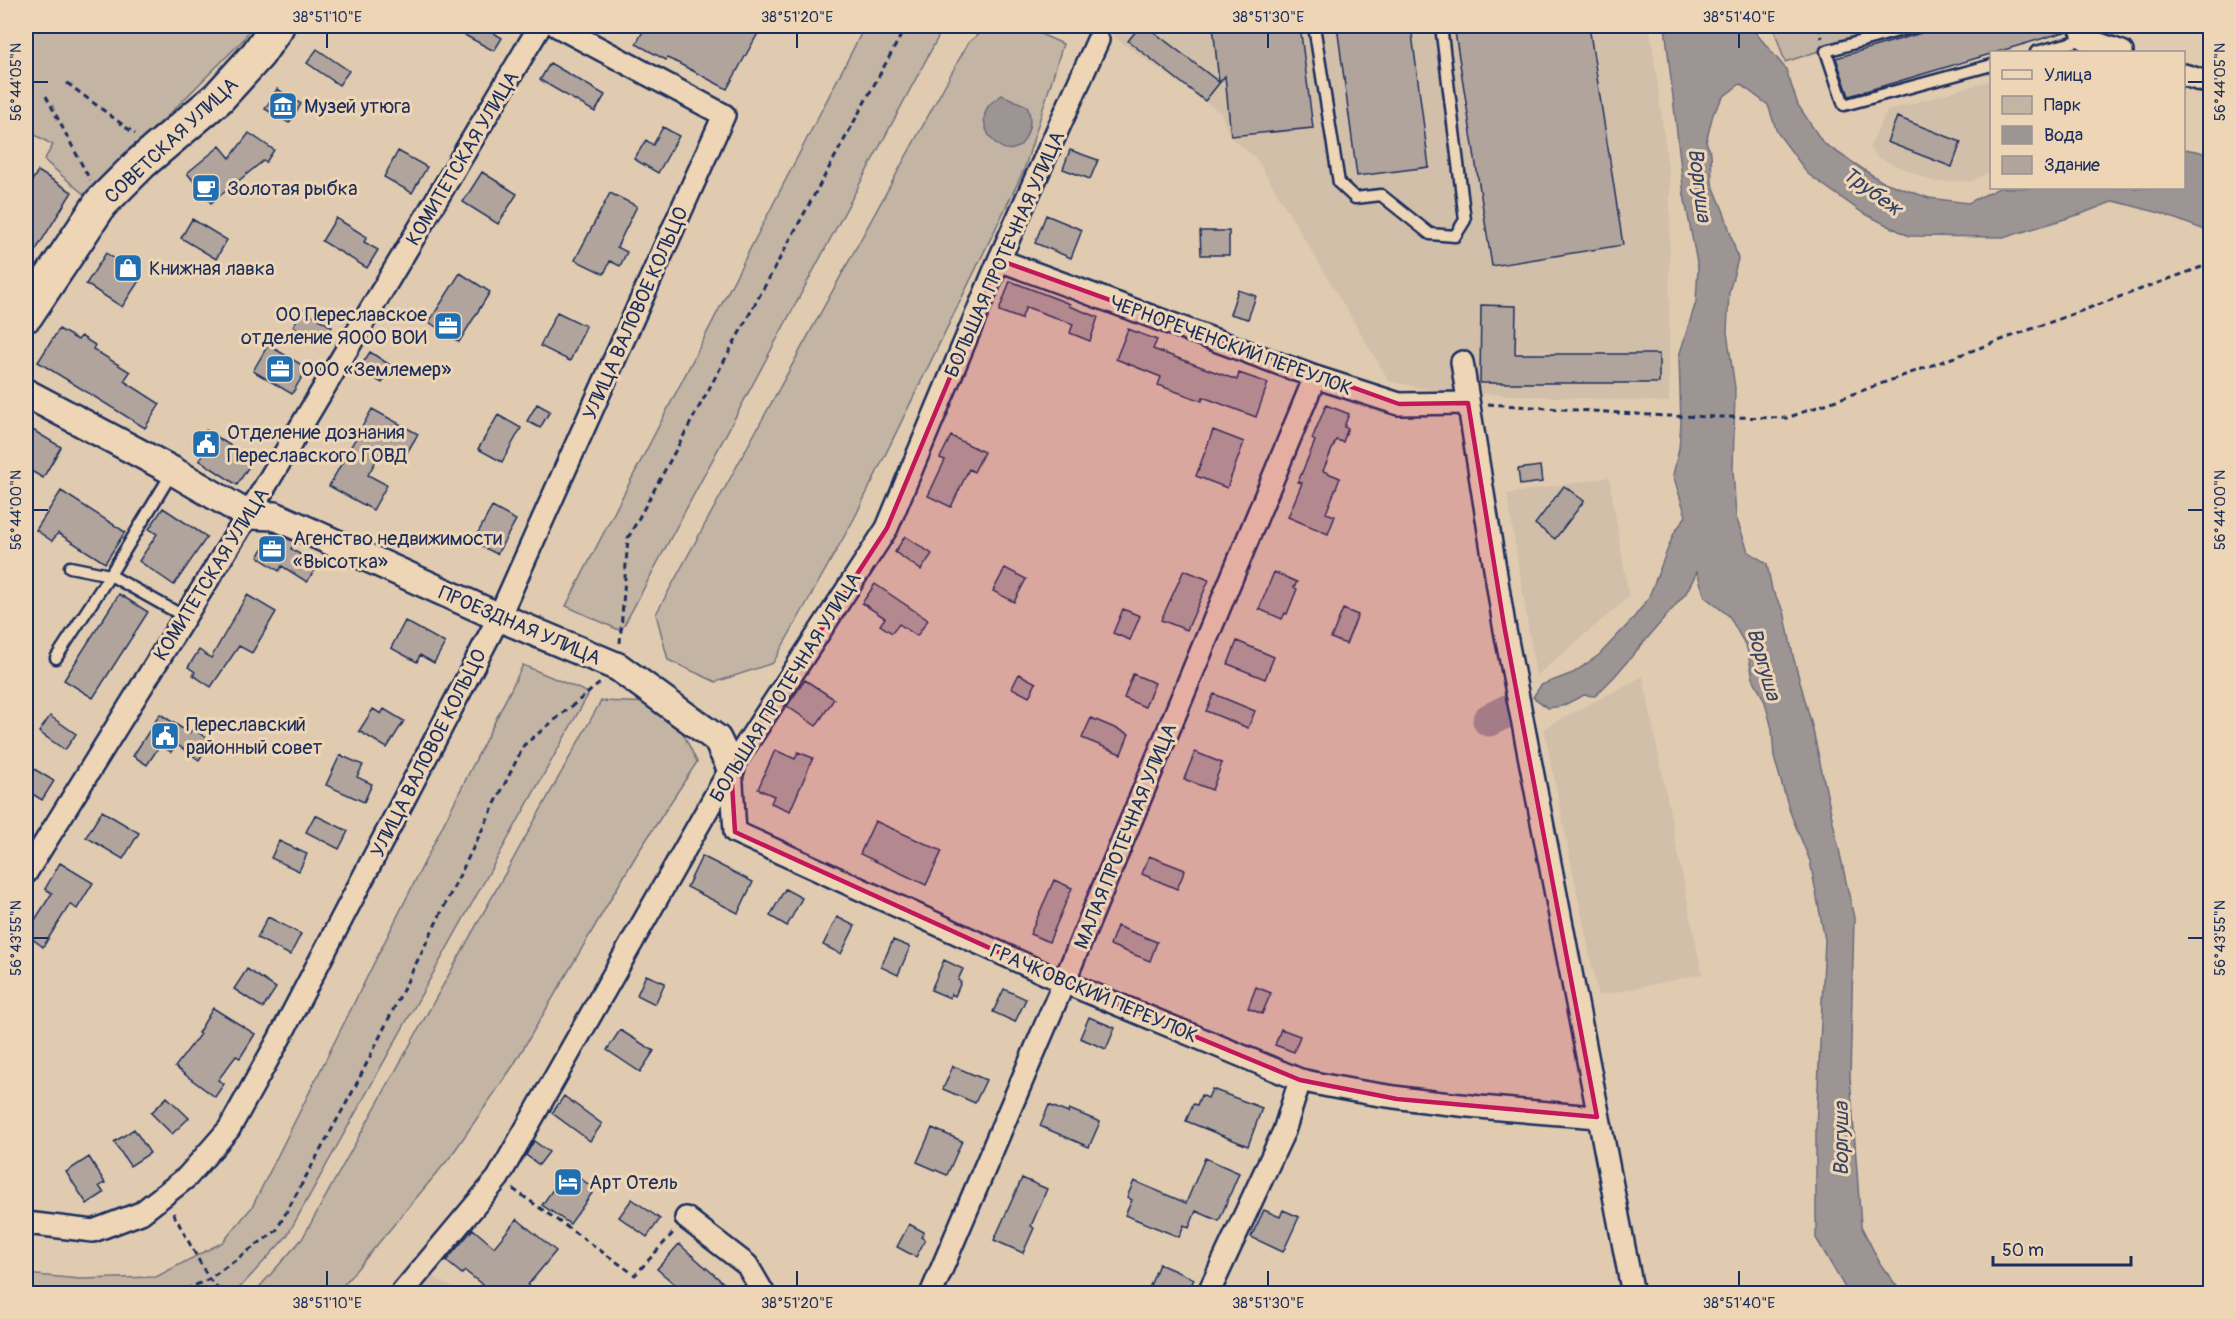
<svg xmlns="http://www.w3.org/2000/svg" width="2236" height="1319" font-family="Pangolin,sans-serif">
	<rect width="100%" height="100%" fill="#e0cbb0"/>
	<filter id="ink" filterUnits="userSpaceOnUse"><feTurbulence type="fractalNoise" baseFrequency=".0167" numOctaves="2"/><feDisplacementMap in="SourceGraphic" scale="12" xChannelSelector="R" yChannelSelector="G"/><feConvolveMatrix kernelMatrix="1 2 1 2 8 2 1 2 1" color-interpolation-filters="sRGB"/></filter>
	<g filter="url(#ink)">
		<path fill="#d2bfaa" d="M1099,26h551l20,157 -1,219 -203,-9 -45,-5 -32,-7 -133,-223 -26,-21 -9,-24z
			M1991,80v92l-19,9 -38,1 -55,-24 -10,-10 18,-37z
			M1609,477l20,120 -93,79 -29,-182z
			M1643,676l59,298 -104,22 -54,-268z
			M423,1271l39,22 -58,1z"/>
		<path fill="#c3b4a3" stroke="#6f7280" stroke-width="1.5" d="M26,26h225l-8,14 -156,157 -43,-37 9,-15 -27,-15z
			M865,26h79l-323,605 -55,-25z
			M988,26h35l40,18 -39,126 -170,349 -81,144 -57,19 -48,-22 -12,-46 312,-571z
			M1773,26h139l-84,22 -43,14z
			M523,665l66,28 -302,543 -52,57h-209v-19l54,5 76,-2 67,-35 29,-35z
			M601,701l52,2 27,24 17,35 -60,92 -124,212 -62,90 -114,137 -84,1 49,-55z"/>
		<path fill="#9d9594" stroke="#696c7e" stroke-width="1.5" d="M1665,26h85l36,43 12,36 25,38 58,38 48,17 39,5 31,-15h185v-39l17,3 9,8v72l-50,-19 -46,-12 -33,13 -75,23 -97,-1 -46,-23 -55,-39 -31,-42 -9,-27 -28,-21 -17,13 -10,17 -7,28 5,11 1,30 13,32 13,44 -9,33 -2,40 8,56 -2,82 3,47 12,34 19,13 5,26 12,21 9,45 19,70 42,192 -4,159 11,149 20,39 21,28h-54l-32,-55v-110l9,-188 -15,-79 -20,-49 -16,-55 -2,-28 -7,-27 -12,-24 -6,-30 -18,-32 -24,-19 -8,-25 -11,21 -72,84 -19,19 -11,-1 -22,11 -14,2 -15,-11 8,-12 32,-12 26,-18 33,-35 16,-21 26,-66 12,-17 -13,-41 6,-26 2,-26 -2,-67 17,-54 2,-34 -14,-73z
			M1002,95l25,11c4,11 4,17 0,28 -14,39 -58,-5 -37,-30 3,-3 8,-6 12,-9z"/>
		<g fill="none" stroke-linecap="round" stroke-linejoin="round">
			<path stroke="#9d9594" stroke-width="33" d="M1489,720l26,-13"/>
		</g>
		<path fill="#b0a49c" stroke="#1b2f5e" stroke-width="1.5" d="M448,26h40l-2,2 16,10 -8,13z
			M646,26h116l-35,63 -51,-27 -9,-4 -1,2 -30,-16z
			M1140,26h6l73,56 -6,-56h87l13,102 -82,8 -6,-60 -20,25 -77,-60z
			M1337,26h74l18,141 -72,9z
			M1454,26h135l34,219 -131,21z
			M1945,26h122l1,5 -219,65 -13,-38z
			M317,49l32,22 -10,14 -32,-22z
			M550,63l55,32 -10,17 -55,-32z
			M277,89l24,15 -12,19 -24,-14z
			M1897,117l64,25 -9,25 -65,-25z
			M663,127l16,9 -21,37 -24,-14 12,-19 7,5z
			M249,133l25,17 -8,12 -3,-1 -52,42 -24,-30 33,-27 10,12z
			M1070,150l28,10 -8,19 -27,-10z
			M398,151l29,16 -15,26 -28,-16z
			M38,171l34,21 -46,74v-76z
			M482,172l35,22 -19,30 -35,-22z
			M610,193l27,13 -20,41 10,5 -7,14 -10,-5 -6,13 -29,-14z
			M1046,215l36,15 -11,28 -36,-15z
			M336,218l31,19 -3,5 14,8 -11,18 -45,-27z
			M192,219l35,21 -11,19 -35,-21z
			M1200,231h29v24h-28z
			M106,253l15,10 5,-6 15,10 -4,6 5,3 -20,31 -36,-23z
			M460,273l30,19 -31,50 -30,-20z
			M1010,281l60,23 -1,2 29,11 -8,24 -20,-8 3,-9 -47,-17 -5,12 -22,-8z
			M1238,290l18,6 -8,23 -18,-5z
			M1481,305l35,1 -1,48h144v29h-179z
			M303,309l29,18 -10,17 -29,-18z
			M557,312l29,14 -16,35 -30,-15z
			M59,329l19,11 3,-4 14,9 -2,4 37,23 -6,9 36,23 -15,24 -107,-66z
			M1128,329l29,11 -4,9 84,31 2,-7 29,10 -12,34 -53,-20 -1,4 -44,-16 3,-8 -45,-18z
			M268,345l39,23 -15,26 -39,-23z
			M370,352l23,15 -11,16 -23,-14z
			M537,404l13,7 -10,17 -13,-7z
			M1326,405l23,9 -5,13 4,1 -5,14 -7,-2 -13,31 17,7 -14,35 9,3 -7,18 -40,-17 14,-34 -4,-1 17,-41 -3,-2z
			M372,409l46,25 -13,22 -20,-11 -17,30 19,10 -14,25 -44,-24z
			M498,415l23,13 -19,34 -24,-13z
			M26,426l35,21 -18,31 -17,-10z
			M206,430l47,30 -16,25 -38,-25 4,-5 -9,-6z
			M1213,430l31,12 -17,46 -31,-12z
			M951,436l33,16 -10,20 -5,-3 -18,38 -23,-11 17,-36 -5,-2z
			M1540,466l2,16 -22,3 -2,-16z
			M1564,486l20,15 -29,38 -20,-15z
			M61,491l64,41 -20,31 -47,-30 -6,8 -16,-11z
			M492,507l24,13 -19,34 -24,-12z
			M163,508l44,29 -33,48 -35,-24 18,-27 -8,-5z
			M273,532l22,10 -4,7 27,16 -11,17 -25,-16 -3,5 -21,-14z
			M905,536l27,18 -11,16 -26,-18z
			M1005,568l21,11 -12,23 -21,-11z
			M1184,570l25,10 -22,50 -26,-10z
			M1274,572l23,10 -3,5 3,2 -10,25 -2,-1 -3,6 -23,-10z
			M875,584l53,36 -11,16 -18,-12 -7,9 -12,-8 5,-7 -23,-15z
			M119,594l29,18 -55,86 -29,-18z
			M247,595l29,17 -24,41 -13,-7 -28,41 -18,-12 2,-3 -7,-5 11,-17 12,8z
			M1123,609l17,7 -10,24 -17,-7z
			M1343,609l15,6 -12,29 -15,-6z
			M405,621l40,22 -11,20 -14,-8 -3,7 -26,-14z
			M1237,641l37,16 -9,22 -37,-15z
			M1019,674l17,9 -7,14 -17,-9z
			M1133,674l22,9 -10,24 -21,-9z
			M805,680l29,19 -18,27 -29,-20z
			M1214,694l41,17 -7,17 -42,-17z
			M373,709l8,5 3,-5 20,12 -17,27 -28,-17z
			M160,714l29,19 4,-4 18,12 -12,19 -23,-16 -5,8 -11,-7 -13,20 -14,-9z
			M50,716l26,18 -11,16 -26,-18z
			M1091,718l38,16 -8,20 -39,-16z
			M775,750l20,9 3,-7 15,6 -23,53 -19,-8 3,-7 -16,-7z
			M1195,752l27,11 -10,27 -28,-11z
			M340,755l23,10 -6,12 15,7 -8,18 -38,-17z
			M26,764l28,17 -12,19 -16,-10z
			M102,811l37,22 -16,26 -37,-22z
			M315,815l33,16 -9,18 -33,-17z
			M875,821l67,30 -16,34 -66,-31z
			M279,841l28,13 -8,17 -28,-13z
			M702,856l51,26 -15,31 -51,-26z
			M1149,856l36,14 -8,19 -35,-15z
			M60,863l33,20 -16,26 -7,-5 -27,43 -17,-13 26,-41 -7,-4z
			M1054,880l18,8 -23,54 -19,-8z
			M785,889l17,9 -15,28 -17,-10z
			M268,917l33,17 -11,21 -33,-17z
			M837,917l18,9 -14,28 -18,-9z
			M1117,926l40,16 -7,19 -40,-16z
			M893,940l17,7 -12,28 -17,-8z
			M944,960l19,9 -5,11 3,2 -6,14 -4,-2 -1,4 -19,-8z
			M247,969l29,19 -13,20 -29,-19z
			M646,975l19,8 -10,21 -18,-9z
			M1256,987l15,6 -9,21 -14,-6z
			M1004,989l22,10 -11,23 -22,-10z
			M213,1008l42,26 -15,24 -4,-2 -18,24 6,4 -9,13 -40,-30 25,-33 -2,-1z
			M1089,1017l26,11 -9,21 -26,-11z
			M1281,1029l19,7 -6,16 -19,-7z
			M620,1030l34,21 -14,21 -33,-22z
			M953,1066l33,14 -11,23 -32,-14z
			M1212,1089l50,19 -14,38 -62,-25 7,-17 4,1 4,-10 7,3z
			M564,1096l38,28 -12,17 -38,-28z
			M167,1097l22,21 -17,16 -21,-21z
			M1049,1105l19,8 1,-4 31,13 -11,25 -49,-21z
			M932,1128l30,13 -15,34 -30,-13z
			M134,1129l16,24 -20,13 -16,-24z
			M534,1141l15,11 -10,13 -13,-10z
			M89,1157l16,26 -6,3 5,7 -17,11 -21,-32z
			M1205,1158l34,15 -20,48 -23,-10 -7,17 -5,-3 -5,12 -54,-22 7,-15 -5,-3 7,-16 52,22z
			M567,1169l28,20 -25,35 -28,-19z
			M1022,1178l25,11 -16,37 3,2 -11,25 -29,-13z
			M632,1199l28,20 -13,18 -28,-20z
			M1264,1210l16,7 3,-7 16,7 -16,35 -32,-15z
			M517,1219l39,32 -28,34 10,8h-45l-28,-22 -3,3 -16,-13 27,-32 21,18z
			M909,1224l15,8 -3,5 4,3 -9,17 -19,-10z
			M679,1244l56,49h-50l-28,-24z
			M1159,1264l35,15 -6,14h-41z"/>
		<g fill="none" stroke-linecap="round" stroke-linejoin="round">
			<g stroke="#1b2f5e" stroke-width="15">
				<path id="service" d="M1314,26l25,157 16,15 26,-3 49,39 25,2 10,-16 -24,-194
					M1916,26l-90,25 18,54 148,-40
					M2036,52l49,-13
					M70,567l40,8 75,42
					M56,658l54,-83 63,-104"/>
			</g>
			<g stroke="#1b2f5e" stroke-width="26">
				<path id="minor" d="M2080,26l5,13 37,13
					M2184,75l26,8
					M999,260l316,117 84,27 69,-1
					M1462,362l42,263 129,669
					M731,768l4,64 329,150 236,98 -16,51 -76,163
					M26,873l222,-358 292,-489
					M1300,1080c98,22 197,29 297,37
					M686,1218l61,47 17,29
					M26,1223l67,8 48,-18 46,-36 42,-48 50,-90 220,-422 225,-502 -167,-89
					M401,1294l97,-116 233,-410 156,-240 112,-268 99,-220
					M931,1294l133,-312 251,-605"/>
			</g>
			<g stroke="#1b2f5e" stroke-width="32">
				<path id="tertiary" d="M26,393l147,78 75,44 27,1 224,101 119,50 99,72 14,29"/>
			</g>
			<g stroke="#1b2f5e" stroke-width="38">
				<path id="primary" d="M26,315l75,-112 40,-40 77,-65 40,-44 19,-28"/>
			</g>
			<path stroke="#1b2f5e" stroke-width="3" stroke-dasharray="6 4.5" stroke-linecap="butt" d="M1818,26l4,12
				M67,83l68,51
				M46,96l44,84
				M1488,404l177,12 122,2 423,-154
				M620,643l8,-105 278,-512
				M513,1189l122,86 38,-42
				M173,1213l36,66 15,15
				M176,1294l33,-15 67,-48 78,-142 170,-344 76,-62"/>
			<use href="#service" stroke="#edd5b5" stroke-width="10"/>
			<use href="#minor" stroke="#edd5b5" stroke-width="21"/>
			<use href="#tertiary" stroke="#edd5b5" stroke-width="27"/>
			<use href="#primary" stroke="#edd5b5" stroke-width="33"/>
		</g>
	</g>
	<path fill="#c2185b" fill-opacity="0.2" stroke="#c2185b" stroke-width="4.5" stroke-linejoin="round" d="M999,260l400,144 69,-1 36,222 93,492 -200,-18 -97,-19 -236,-98 -329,-150 -4,-64 156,-240z"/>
	<path fill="none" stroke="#1b2f5e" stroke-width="2" d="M327,33v15M797,33v15M1268,33v15M1739,33v15M33,82h15M2188,82h15M33,510h15M2188,510h15M33,938h15M2188,938h15M327,1271v15M797,1271v15M1268,1271v15M1739,1271v15"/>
	<defs>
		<g id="museum-square" transform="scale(1.5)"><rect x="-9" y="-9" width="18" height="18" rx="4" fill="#1f6fb2" stroke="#edd5b5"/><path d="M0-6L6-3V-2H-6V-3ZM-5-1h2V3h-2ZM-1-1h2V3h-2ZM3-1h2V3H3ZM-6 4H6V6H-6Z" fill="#fff"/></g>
		<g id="cafe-square" transform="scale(1.5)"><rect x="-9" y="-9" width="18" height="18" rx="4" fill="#1f6fb2" stroke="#edd5b5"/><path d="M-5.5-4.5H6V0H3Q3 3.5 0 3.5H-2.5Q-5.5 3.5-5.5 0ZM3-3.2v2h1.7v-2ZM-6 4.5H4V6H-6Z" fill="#fff"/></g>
		<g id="shop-square" transform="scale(1.5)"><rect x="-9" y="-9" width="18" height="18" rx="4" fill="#1f6fb2" stroke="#edd5b5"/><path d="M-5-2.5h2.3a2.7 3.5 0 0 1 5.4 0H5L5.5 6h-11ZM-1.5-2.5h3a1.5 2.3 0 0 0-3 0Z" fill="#fff"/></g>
		<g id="office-square" transform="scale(1.5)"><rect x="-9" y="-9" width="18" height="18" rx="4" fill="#1f6fb2" stroke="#edd5b5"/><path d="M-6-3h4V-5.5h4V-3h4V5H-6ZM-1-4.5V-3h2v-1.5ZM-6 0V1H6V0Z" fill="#fff"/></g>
		<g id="civic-square" transform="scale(1.5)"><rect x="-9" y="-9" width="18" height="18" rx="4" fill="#1f6fb2" stroke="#edd5b5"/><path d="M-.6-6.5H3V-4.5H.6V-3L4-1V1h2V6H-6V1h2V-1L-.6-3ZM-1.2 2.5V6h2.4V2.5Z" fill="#fff"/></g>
		<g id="hotel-square" transform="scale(1.5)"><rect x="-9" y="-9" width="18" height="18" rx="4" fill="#1f6fb2" stroke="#edd5b5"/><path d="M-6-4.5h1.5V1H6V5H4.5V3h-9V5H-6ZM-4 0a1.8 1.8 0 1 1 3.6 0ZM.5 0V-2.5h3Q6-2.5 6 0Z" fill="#fff"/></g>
	</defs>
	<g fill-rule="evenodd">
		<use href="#museum-square" x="283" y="106"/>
		<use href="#cafe-square" x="206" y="188"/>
		<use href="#shop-square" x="128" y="268"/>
		<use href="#office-square" x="448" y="326"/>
		<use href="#office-square" x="280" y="369"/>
		<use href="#civic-square" x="206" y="444"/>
		<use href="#office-square" x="272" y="549"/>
		<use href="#civic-square" x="165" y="736"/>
		<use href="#hotel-square" x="568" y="1182"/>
	</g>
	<g text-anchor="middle" stroke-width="6" stroke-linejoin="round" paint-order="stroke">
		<g font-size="20" fill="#1b2f5e" stroke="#edd5b5" text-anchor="start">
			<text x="304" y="113">Музей утюга</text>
			<text x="227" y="195">Золотая рыбка</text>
			<text x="149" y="275">Книжная лавка</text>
			<text x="427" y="321" text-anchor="end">ОО Переславское<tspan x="427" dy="23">отделение ЯООО ВОИ</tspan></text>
			<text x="301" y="376">ООО «Землемер»</text>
			<text x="227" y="439">Отделение дознания<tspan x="227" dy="23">Переславского ГОВД</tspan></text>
			<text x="293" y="545">Агенство недвижимости<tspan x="293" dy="23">«Высотка»</tspan></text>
			<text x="186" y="731">Переславский<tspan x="186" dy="23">районный совет</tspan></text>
			<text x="589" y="1189">Арт Отель</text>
		</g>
		<g font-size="20" fill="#1b2f5e" stroke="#edd5b5">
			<text transform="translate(171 140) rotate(-43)" y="7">СОВЕТСКАЯ УЛИЦА</text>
			<text transform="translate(462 158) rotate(-59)" y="7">КОМИТЕТСКАЯ УЛИЦА</text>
			<text transform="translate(1004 254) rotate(-66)" y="7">БОЛЬШАЯ ПРОТЕЧНАЯ УЛИЦА</text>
			<text transform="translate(635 313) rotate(-66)" y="7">УЛИЦА ВАЛОВОЕ КОЛЬЦО</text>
			<text transform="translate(1231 345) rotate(20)" y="7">ЧЕРНОРЕЧЕНСКИЙ ПЕРЕУЛОК</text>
			<text transform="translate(211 574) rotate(-58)" y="7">КОМИТЕТСКАЯ УЛИЦА</text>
			<text transform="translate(520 625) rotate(23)" y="7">ПРОЕЗДНАЯ УЛИЦА</text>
			<text transform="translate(785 687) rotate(-58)" y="7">БОЛЬШАЯ ПРОТЕЧНАЯ УЛИЦА</text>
			<text transform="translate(428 753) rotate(-63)" y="7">УЛИЦА ВАЛОВОЕ КОЛЬЦО</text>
			<text transform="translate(1125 836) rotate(-68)" y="7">МАЛАЯ ПРОТЕЧНАЯ УЛИЦА</text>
			<text transform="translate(1094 993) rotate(23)" y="7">ГРАЧКОВСКИЙ ПЕРЕУЛОК</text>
		</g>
		<g font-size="21" font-style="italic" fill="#354369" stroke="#edd5b5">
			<text transform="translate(1700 185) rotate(83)" y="7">Воргуша</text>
			<text transform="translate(1872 191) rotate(36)" y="7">Трубеж</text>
			<text transform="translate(1764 664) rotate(74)" y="7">Воргуша</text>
			<text transform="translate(1841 1139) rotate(-90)" y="7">Воргуша</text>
		</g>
	</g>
	<rect width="2236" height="1319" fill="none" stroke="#edd5b5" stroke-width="66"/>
	<rect x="1990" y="51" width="195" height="138" fill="#edd5b5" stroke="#999392" stroke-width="1.5"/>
	<rect x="2002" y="70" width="30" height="9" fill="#edd5b5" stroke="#999392" stroke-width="1.5"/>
	<text x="2044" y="81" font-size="18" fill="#1b2f5e">Улица</text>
	<rect x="2002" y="96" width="30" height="18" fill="#c3b4a3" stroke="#999392" stroke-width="1.5"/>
	<text x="2044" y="111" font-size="18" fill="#1b2f5e">Парк</text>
	<rect x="2002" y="126" width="30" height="18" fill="#9d9594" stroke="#999392" stroke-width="1.5"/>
	<text x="2044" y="141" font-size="18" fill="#1b2f5e">Вода</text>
	<rect x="2002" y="156" width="30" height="18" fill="#b0a49c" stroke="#999392" stroke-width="1.5"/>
	<text x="2044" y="171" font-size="18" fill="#1b2f5e">Здание</text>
	<path d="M1993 1256v9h138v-9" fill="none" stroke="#1b2f5e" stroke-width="3"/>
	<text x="2002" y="1256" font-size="18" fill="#1b2f5e" stroke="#edd5b5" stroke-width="4.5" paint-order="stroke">50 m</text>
	<rect x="33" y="33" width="2170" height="1253" fill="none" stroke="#1b2f5e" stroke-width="2"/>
	<g font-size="15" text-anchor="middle" fill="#1b2f5e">
		<text x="327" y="22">38°51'10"E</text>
		<text x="797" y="22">38°51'20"E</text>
		<text x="1268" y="22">38°51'30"E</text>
		<text x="1739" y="22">38°51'40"E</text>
		<text transform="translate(16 82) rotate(-90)" y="5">56°44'05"N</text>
		<text transform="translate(2220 82) rotate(-90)" y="5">56°44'05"N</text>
		<text transform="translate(16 510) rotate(-90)" y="5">56°44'00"N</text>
		<text transform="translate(2220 510) rotate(-90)" y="5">56°44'00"N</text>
		<text transform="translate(16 938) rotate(-90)" y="5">56°43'55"N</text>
		<text transform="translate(2220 938) rotate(-90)" y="5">56°43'55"N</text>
		<text x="327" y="1308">38°51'10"E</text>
		<text x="797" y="1308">38°51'20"E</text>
		<text x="1268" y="1308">38°51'30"E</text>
		<text x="1739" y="1308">38°51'40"E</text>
	</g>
</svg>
